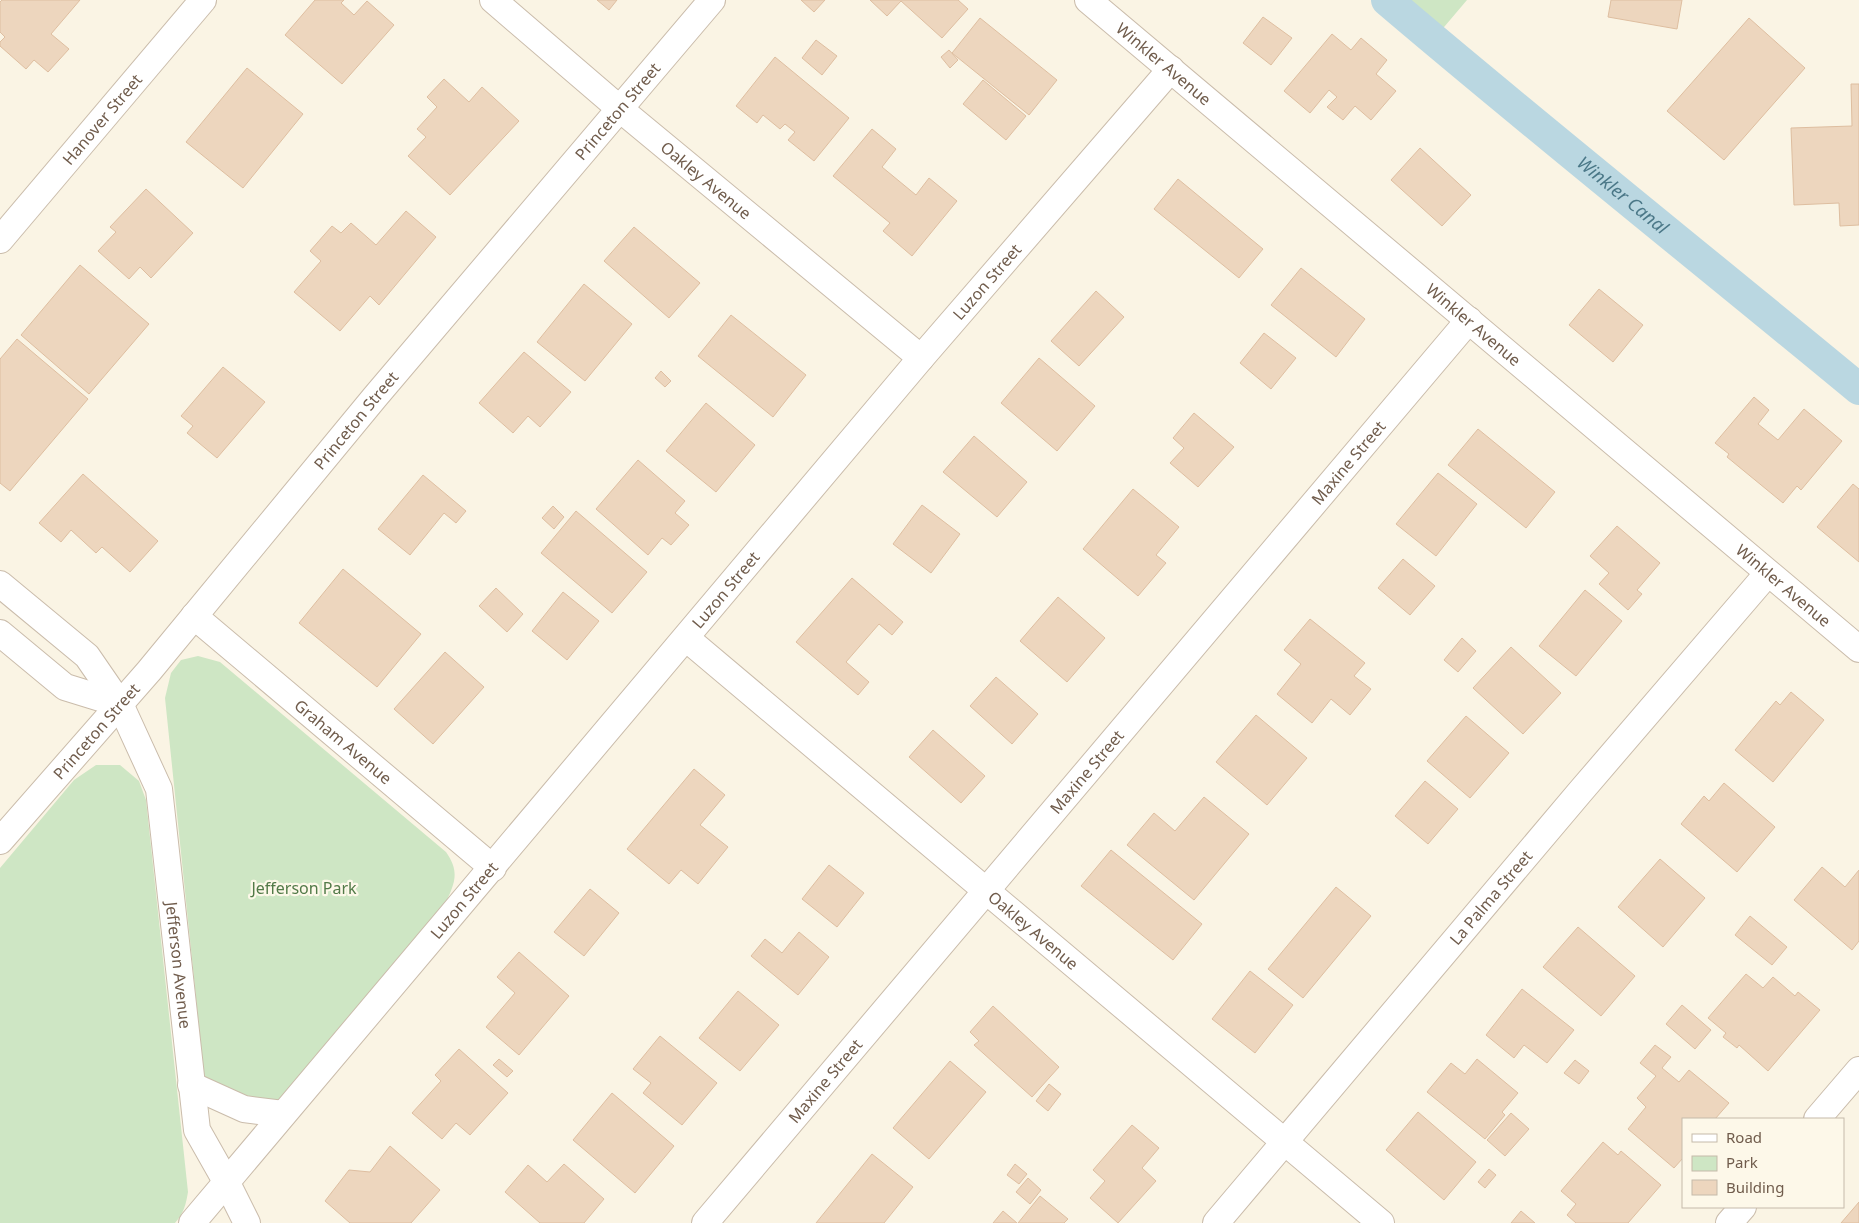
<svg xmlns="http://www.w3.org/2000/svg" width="1859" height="1223" font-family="'Noto Sans',sans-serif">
	<rect width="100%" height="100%" fill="#faf4e4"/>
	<path fill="#cee6c4" d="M1399,0h68l-28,33z
		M198,656l22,6 226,190c14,20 9,31 -1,52l-166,197 -21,1 -44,-13 -10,-14 -39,-377 6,-25 10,-13z
		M96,765h24l19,16 7,19 42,392c-2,12 -4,21 -13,31h-175v-355l74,-88z"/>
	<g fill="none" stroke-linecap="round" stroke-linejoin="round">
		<path stroke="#bad7e1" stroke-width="32" id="s1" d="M1387,0c155,132 315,259 472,389"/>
	</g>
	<path fill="#edd6be" stroke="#debea0" d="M2,0h78l-29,34 18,15 -21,23 -14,-12 -8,9 -26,-23v-4l5,-5 -5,-5v-30z
		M315,0h29l-3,3 13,12 13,-14 27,24 -52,59 -57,-49z
		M597,0h20l-8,10z
		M801,0h24l-11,12z
		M870,0h88l10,9 -26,29 -41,-37 -14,15z
		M1611,0h71l-5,29 -69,-12z
		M1263,17l29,21 -21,27 -28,-22z
		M980,18l77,62 -28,35 -77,-62z
		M1749,18l56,50 -81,92 -57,-49z
		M1332,34l19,16 10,-12 26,22 -11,14 20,17 -25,29 -16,-14 -12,14 -16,-13 10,-10 -8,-7 -19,23 -26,-22z
		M816,40l21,16 -15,19 -20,-17z
		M949,50l9,10 -8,8 -9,-11z
		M775,57l74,61 -35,43 -26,-21 7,-8 -10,-8 -5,5 -17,-14 -6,8 -21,-17z
		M247,68l56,46 -60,74 -57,-46z
		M444,79l25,23 13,-15 37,34 -69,74 -42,-39 18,-19 -9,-8 20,-22 -10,-10z
		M983,80l43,36 -20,24 -43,-36z
		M1851,84h8v141l-19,1 -1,-23 -45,2 -3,-77 61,-2z
		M872,129l24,20 -14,18 34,28 13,-17 28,23 -45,55 -29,-25 7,-8 -57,-47z
		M1420,148l51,47 -29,31 -51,-46z
		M1178,179l85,70 -24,29 -85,-69z
		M146,189l47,44 -42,45 -11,-11 -11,12 -31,-28 18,-19 -6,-5z
		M406,211l30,26 -57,68 -9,-9 -30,35 -46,-39 27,-31 -11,-10 22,-25 9,7 10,-10 25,22z
		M634,227l66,56 -31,35 -65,-57z
		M80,265l69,59 -60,70 -68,-59z
		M1301,268l64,51 -29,38 -65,-52z
		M584,284l48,40 -47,57 -48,-39z
		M1599,289l44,36 -30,37 -44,-37z
		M1096,291l28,26 -45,49 -28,-25z
		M731,315l75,60 -33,42 -75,-61z
		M1264,333l32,25 -25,31 -31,-26z
		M17,339l71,60 -78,92 -10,-8v-124z
		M524,352l47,40 -31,35 -12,-11 -15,17 -34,-30z
		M1039,358l56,48 -38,45 -56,-48z
		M223,367l42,35 -48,56 -30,-25 6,-7 -12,-10z
		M661,371l10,10 -6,6 -10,-9z
		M1754,397l15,13 -11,14 20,16 26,-31 38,32 -41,49 -4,-4 -14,17 -56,-46 2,-3 -14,-11z
		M706,403l49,42 -39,47 -50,-41z
		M1194,413l40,34 -36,40 -28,-24 14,-15 -11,-10z
		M1478,429l77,63 -29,36 -78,-63z
		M974,436l53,46 -30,35 -54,-45z
		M638,460l47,41 -10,12 14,12 -18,20 -9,-7 -14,17 -52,-46z
		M1438,473l39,31 -41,52 -40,-32z
		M83,474l75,67 -28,31 -28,-25 -6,6 -25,-23 -10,12 -22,-19z
		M423,475l43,36 -10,12 -12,-10 -34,42 -32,-26z
		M1853,484l6,5v73l-42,-35z
		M1133,489l46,38 -23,28 10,8 -28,33 -55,-47z
		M922,505l38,29 -29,39 -38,-29z
		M553,506l11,11 -10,12 -12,-11z
		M576,511l71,61 -35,41 -71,-60z
		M1617,526l43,37 -23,27 5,4 -14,16 -29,-26 10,-11 -19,-17z
		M1403,559l32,27 -25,29 -32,-27z
		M343,569l78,65 -44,53 -78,-64z
		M852,578l51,44 -11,13 -13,-11 -33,38 23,20 -11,13 -62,-53z
		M496,588l27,26 -16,18 -28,-26z
		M1585,590l37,31 -46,55 -37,-30z
		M563,592l36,29 -32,39 -35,-29z
		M1058,597l47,41 -38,44 -47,-41z
		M1310,619l55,44 -11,13 17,13 -21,26 -19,-16 -19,24 -35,-29 24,-30 -17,-14z
		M1462,638l14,13 -18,21 -14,-12z
		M1511,647l50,46 -38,41 -50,-46z
		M445,652l39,35 -51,57 -39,-35z
		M996,677l42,37 -26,30 -42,-38z
		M1791,692l33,28 -51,62 -38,-32 41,-49 4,4z
		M1256,715l51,43 -40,47 -51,-43z
		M1466,716l43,37 -39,45 -43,-37z
		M933,730l52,46 -24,27 -52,-46z
		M694,769l31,26 -25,30 28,22 -30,37 -17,-14 -12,14 -42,-35z
		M1425,781l33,28 -30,35 -33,-28z
		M1724,783l51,44 -38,45 -56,-48 23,-28 5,5z
		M1204,797l45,37 -55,66 -67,-55 27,-32 21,18z
		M1111,850l91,74 -29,36 -92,-74z
		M1660,859l45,39 -42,49 -45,-40z
		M829,865l35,28 -27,34 -35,-28z
		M1822,867l23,20 14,-17v71l-7,9 -58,-50z
		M1336,887l35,29 -68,82 -35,-29z
		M590,889l29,24 -35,43 -30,-24z
		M1750,916l37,31 -15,18 -37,-30z
		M1578,927l57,49 -34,40 -58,-49z
		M799,932l30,25 -31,38 -47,-39 14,-17 17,14z
		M519,952l50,44 -50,59 -33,-28 29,-34 -18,-16z
		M1250,971l43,34 -38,48 -43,-34z
		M1746,974l17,14 10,-11 22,19 3,-4 22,18 -52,61 -29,-26 -2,3 -14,-11 3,-4 -18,-15z
		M1522,989l52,41 -27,33 -23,-18 -10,13 -28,-23z
		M738,991l41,34 -39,46 -41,-33z
		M1682,1005l29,25 -16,19 -29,-25z
		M993,1006l66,61 -27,30 -58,-52 5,-4 -9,-9z
		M660,1036l57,47 -35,42 -39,-32 8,-10 -18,-14z
		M1655,1045l16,12 -9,11 17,14 10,-12 40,33 -14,16h-32v39l-9,10 -46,-39 18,-22 -9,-9 19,-22 -16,-13z
		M459,1049l49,44 -38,42 -14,-12 -14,16 -30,-26 29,-32 -6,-6z
		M499,1059l14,12 -6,6 -14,-12z
		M1477,1059l41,34 -16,19 3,3 -20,24 -58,-47 24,-29 14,11z
		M1575,1060l14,11 -10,13 -15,-11z
		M950,1061l36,31 -57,67 -36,-31z
		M1049,1084l12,10 -13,17 -12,-10z
		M612,1093l62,53 -39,47 -62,-53z
		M1418,1112l58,50 -32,38 -58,-50z
		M1511,1113l18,16 -24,27 -18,-16z
		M1132,1125l27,23 -17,20 14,13 -38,42 -28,-25 15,-17 -12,-11z
		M1603,1142l15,13 3,-4 40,34 -33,38h-52l-9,-8 9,-11 -15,-13z
		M390,1146l50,44 -29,33h-61l-25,-22 24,-31 21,2z
		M872,1154l41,33 -29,36h-68z
		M564,1164l40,35 -20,24h-44l-35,-31 23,-27 19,17z
		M1015,1164l12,10 -8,10 -12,-9z
		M1489,1169l7,6 -11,13 -7,-6z
		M1028,1178l13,12 -11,14 -14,-12z
		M1040,1196l28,23 -4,4h-46z
		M1859,1202v21h-18z
		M1003,1211l14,12h-24z
		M1521,1211l14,12h-24z"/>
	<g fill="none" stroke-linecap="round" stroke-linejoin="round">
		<g stroke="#cabcab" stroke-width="28">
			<g id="street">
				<path id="s2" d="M493,0l127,109 301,249"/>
				<path id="s3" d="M1088,0l771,649"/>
				<path id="s4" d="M0,240l203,-240"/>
				<path id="s5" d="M0,584l87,72 33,48 39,85 38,341 30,53 20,40"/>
				<path id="s6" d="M194,616l299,252"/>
				<path d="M0,633l65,54 55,17"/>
				<path id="s7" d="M686,638l695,585"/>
				<path id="s8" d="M0,841l149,-170 226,-274 337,-397"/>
				<path d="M191,1085l53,24 39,5"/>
				<path d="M1817,1119l42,-49"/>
				<path id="s9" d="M192,1223l729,-865 250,-289"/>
				<path id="s10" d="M705,1223l764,-903"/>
				<path id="s11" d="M1216,1223l364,-431 188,-219"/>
				<path d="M1729,1223l14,-16"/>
			</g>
		</g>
		<use href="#street" stroke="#fff" stroke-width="26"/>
	</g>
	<g text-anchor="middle" stroke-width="4.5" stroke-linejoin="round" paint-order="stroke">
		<g font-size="16" fill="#705c4c" stroke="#fdf8e9">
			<text dy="6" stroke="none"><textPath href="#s3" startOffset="99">Winkler Avenue</textPath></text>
			<text dy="6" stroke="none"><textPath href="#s8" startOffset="956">Princeton Street</textPath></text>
			<text dy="6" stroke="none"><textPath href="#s4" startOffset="158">Hanover Street</textPath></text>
			<text dy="6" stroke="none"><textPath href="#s2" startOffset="279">Oakley Avenue</textPath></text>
			<text dy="6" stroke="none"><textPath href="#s9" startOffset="1232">Luzon Street</textPath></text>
			<text dy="6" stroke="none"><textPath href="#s3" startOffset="504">Winkler Avenue</textPath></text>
			<text dy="6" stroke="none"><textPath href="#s8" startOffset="551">Princeton Street</textPath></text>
			<text dy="6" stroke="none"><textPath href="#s10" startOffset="996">Maxine Street</textPath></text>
			<text dy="6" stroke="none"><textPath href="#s3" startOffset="909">Winkler Avenue</textPath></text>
			<text dy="6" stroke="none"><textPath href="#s9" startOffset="828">Luzon Street</textPath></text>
			<text dy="6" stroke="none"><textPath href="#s8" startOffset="146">Princeton Street</textPath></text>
			<text dy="6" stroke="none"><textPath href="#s6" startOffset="195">Graham Avenue</textPath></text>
			<text dy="6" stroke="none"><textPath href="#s10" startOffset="591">Maxine Street</textPath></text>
			<text dy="6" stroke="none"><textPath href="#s11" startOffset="426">La Palma Street</textPath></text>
			<text dy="6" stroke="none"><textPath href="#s9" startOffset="422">Luzon Street</textPath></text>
			<text dy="6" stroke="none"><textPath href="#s7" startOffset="454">Oakley Avenue</textPath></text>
			<text dy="6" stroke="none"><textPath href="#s5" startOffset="442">Jefferson Avenue</textPath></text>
			<text dy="6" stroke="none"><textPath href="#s10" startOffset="186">Maxine Street</textPath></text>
		</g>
		<g font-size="16" fill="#527a48" stroke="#fdf8e9">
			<text x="304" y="894">Jefferson Park</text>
		</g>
		<g font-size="18" font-style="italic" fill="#4b7888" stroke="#fdf8e9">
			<text dy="6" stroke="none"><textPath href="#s1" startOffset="306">Winkler Canal</textPath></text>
		</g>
	</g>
	<rect x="1682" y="1118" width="162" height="90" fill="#fdf8e9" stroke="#c5baaa"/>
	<rect x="1692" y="1134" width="25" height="8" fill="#ffffff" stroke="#c5baaa"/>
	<text x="1726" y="1143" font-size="15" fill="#705c4c">Road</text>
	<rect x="1692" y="1156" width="25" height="15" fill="#cee6c4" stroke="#c5baaa"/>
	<text x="1726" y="1168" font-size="15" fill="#705c4c">Park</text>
	<rect x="1692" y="1180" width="25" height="15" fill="#edd6be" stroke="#c5baaa"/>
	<text x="1726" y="1193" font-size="15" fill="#705c4c">Building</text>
</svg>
